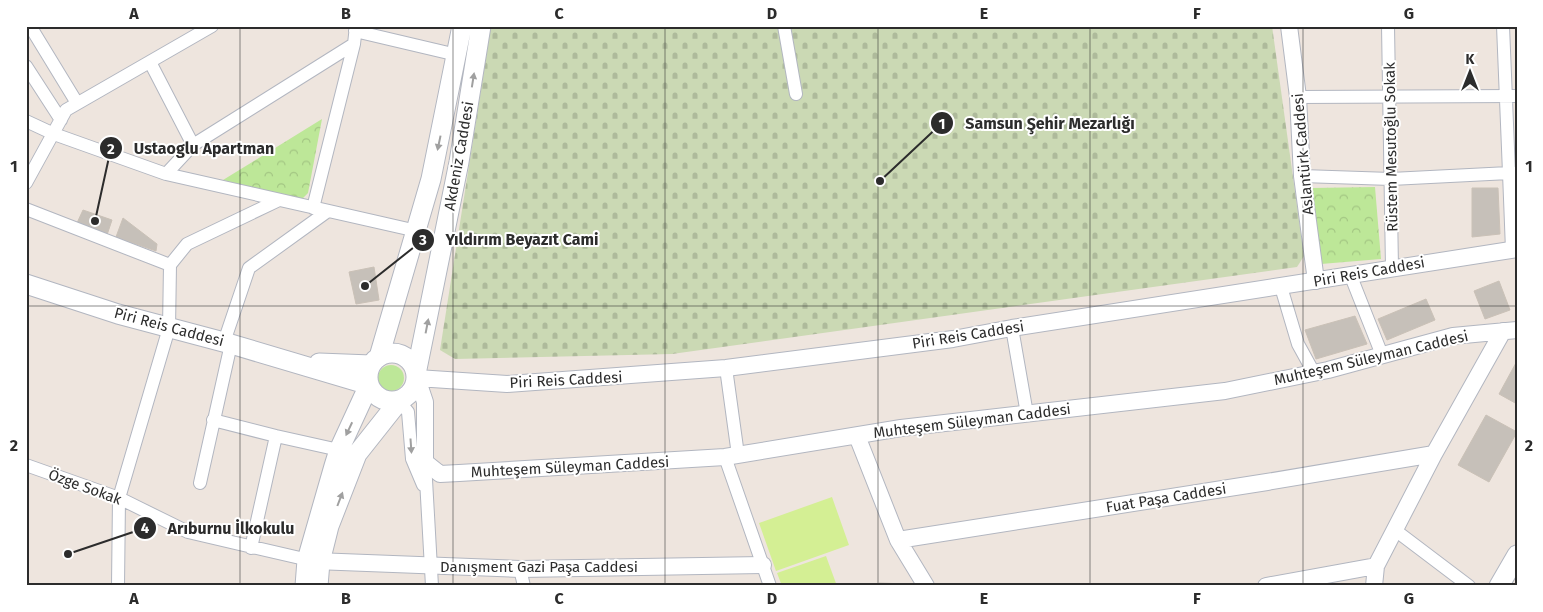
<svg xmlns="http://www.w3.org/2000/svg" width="1543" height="612" font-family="'Fira Sans',sans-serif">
	<defs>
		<pattern id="forest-crowns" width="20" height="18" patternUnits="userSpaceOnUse" patternTransform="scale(1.25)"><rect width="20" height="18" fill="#bde798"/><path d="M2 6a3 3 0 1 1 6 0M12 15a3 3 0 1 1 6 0" fill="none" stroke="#a3c683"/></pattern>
		<pattern id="cemetery-stones" width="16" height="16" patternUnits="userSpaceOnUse" patternTransform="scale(1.25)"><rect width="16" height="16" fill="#cbd9b4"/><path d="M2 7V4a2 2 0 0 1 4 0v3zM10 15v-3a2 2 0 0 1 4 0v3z" fill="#aeba9b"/></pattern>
	</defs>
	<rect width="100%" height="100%" fill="#eee5de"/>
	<path fill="#bde798" d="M378 378a13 13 0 1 1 26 0a13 13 0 1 1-26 0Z"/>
	<path fill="url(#forest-crowns)" d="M322,119l-14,74 -7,7 -78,-20z
		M1375,187l6,72 -60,5 -10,-76z"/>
	<path fill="url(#cemetery-stones)" d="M491,26h781l32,230 -7,11 -625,87 -217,5 -15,-9z"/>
	<path fill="#d4ef94" d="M832,497l17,48 -73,26 -17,-48z
		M826,556l11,30h-55l-5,-13z"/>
	<path fill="#c6c0b9" stroke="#cac1b7" d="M1472,188h26l2,46 -28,3z
		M83,210l29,10 -5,15 -30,-12z
		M123,218l34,26 -1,7 -40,-14z
		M374,267l5,33 -23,4 -7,-32z
		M1499,281l11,29 -25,9 -11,-28z
		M1426,299l9,21 -48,20 -9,-21z
		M1355,316l12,28 -51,15 -11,-29z
		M1517,361v43l-18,-10z
		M1486,415l31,17 -28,50 -31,-17z
		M879,583l28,1v2h-28z"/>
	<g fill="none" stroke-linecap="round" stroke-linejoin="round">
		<g stroke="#b2b6c0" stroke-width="14">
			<path id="minor" d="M30,26l47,77
				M784,26l12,68
				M1388,26l4,242
				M355,31l102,24
				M150,62l43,83
				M26,66l35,54
				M1298,97l219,-1
				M26,121l28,13 112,40 251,57
				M166,174l27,-29 161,-101
				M1302,176l89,3 118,-6 -6,-147
				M26,183l40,-73 146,-84
				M313,208l41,-164 2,-18
				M26,209l144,56
				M1512,250l-3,-77h8
				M1350,274l32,81
				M1281,287l17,57 16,29
				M1012,328l15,86
				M224,342l25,-74 79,-57
				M726,368l12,87
				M399,401l9,11 4,47 11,26
				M213,420l63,16 63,14
				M725,457l45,129
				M425,462l7,124
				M26,465l93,33 69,34 125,29
				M200,483l31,-139
				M1395,530l74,56
				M251,548l25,-112
				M520,569l4,17
				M118,586l1,-88 50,-170 1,-63 17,-21 92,-44"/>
		</g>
		<g stroke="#b2b6c0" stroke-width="18">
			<path id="tertiary" d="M1289,26l9,71 4,79 14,105
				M1517,249l-505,79 -59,11 -227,29 -219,16 -90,-6 8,24v60l15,12 19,-1 266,-16 176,-29 324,-37 103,-21 125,-34 64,-6
				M857,436l41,104 28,46
				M898,540l369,-58 167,-28
				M315,561l205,8 243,-4
				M1266,586l110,-20
				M1374,586l2,-20 58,-112 69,-123"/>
		</g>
		<g stroke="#b2b6c0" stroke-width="21">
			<path id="secondary" d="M26,284l92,30 113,30 138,41 -30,65 -5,16 -27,94 -2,26
				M368 377a24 24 0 1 1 48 0a24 24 0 1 1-48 0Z
				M379,357l52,-178 31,-153
				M319,363l52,2
				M416,374l43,-212 22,-136
				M318,586l2,-24 9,-36 28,-72 42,-53
				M1499,586l18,-31"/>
		</g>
		<use href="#minor" stroke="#fff" stroke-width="12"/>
		<use href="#tertiary" stroke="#fff" stroke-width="16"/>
		<use href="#secondary" stroke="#fff" stroke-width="19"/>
	</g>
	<defs><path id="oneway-solid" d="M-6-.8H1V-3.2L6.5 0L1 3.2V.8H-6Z" transform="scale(1.25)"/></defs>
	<g fill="#a0a0a0">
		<use href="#oneway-solid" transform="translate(473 80) rotate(-81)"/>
		<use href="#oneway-solid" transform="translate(439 143) rotate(102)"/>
		<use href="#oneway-solid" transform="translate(427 326) rotate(-79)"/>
		<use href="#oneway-solid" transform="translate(349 429) rotate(115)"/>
		<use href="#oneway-solid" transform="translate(411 446) rotate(86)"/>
		<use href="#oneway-solid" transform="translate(340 499) rotate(-69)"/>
	</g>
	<path fill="none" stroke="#2c2c2c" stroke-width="1" stroke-opacity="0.55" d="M240,26v560M453,26v560M665,26v560M878,26v560M1090,26v560M1303,26v560M26,306h1491"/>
	<g text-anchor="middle" stroke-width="4" stroke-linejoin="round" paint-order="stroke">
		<g font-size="15" fill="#2c2c2c" stroke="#fff">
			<text transform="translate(1391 147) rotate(-91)" y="5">Rüstem Mesutoğlu Sokak</text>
			<text transform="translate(1303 154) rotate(-95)" y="5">Aslantürk Caddesi</text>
			<text transform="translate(459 156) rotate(-80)" y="5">Akdeniz Caddesi</text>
			<text transform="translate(1369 272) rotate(-10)" y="5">Piri Reis Caddesi</text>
			<text transform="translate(169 327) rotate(15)" y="5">Piri Reis Caddesi</text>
			<text transform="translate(968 335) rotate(-9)" y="5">Piri Reis Caddesi</text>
			<text transform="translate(1371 358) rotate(-13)" y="5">Muhteşem Süleyman Caddesi</text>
			<text transform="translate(566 380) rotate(-3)" y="5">Piri Reis Caddesi</text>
			<text transform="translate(972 421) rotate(-7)" y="5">Muhteşem Süleyman Caddesi</text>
			<text transform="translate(570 467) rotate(-3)" y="5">Muhteşem Süleyman Caddesi</text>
			<text transform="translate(85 487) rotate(20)" y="5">Özge Sokak</text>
			<text transform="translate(1166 498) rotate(-9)" y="5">Fuat Paşa Caddesi</text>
			<text x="539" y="572">Danışment Gazi Paşa Caddesi</text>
		</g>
	</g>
	<path fill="none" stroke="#2c2c2c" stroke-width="2" d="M880 181L942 123M95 221L111 148M365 286L423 240M68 554L145 528"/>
	<g fill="#2c2c2c" stroke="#fff" stroke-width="2">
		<circle cx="880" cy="181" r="5"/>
		<circle cx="95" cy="221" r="5"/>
		<circle cx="365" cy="286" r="5"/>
		<circle cx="68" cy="554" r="5"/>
		<circle cx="942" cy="123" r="12"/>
		<circle cx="111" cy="148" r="12"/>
		<circle cx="423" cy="240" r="12"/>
		<circle cx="145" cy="528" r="12"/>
	</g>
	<g font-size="15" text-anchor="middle" font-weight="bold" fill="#fff">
		<text x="942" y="129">1</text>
		<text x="111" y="154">2</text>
		<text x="423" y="245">3</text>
		<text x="145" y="533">4</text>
	</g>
	<g font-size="16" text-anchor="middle" font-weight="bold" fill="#2c2c2c" stroke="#fff" stroke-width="4" stroke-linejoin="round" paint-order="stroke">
		<text x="1050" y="129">Samsun Şehir Mezarlığı</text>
		<text x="204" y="154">Ustaoglu Apartman</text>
		<text x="522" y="245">Yıldırım Beyazıt Cami</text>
		<text x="231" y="534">Arıburnu İlkokulu</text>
	</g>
	<rect width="1543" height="612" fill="none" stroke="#ffffff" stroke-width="55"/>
	<g transform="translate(1470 72)" stroke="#ffffff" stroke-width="4" paint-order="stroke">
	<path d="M0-4L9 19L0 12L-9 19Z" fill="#2c2c2c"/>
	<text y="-8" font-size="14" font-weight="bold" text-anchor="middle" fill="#2c2c2c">K</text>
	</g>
	<rect x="28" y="28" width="1488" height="556" fill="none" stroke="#2c2c2c" stroke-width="2"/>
	<g font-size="16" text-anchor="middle" font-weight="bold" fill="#2c2c2c">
		<text x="134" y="19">A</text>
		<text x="346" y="19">B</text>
		<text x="559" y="19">C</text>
		<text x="772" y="19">D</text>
		<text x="984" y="19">E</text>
		<text x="1197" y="19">F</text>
		<text x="1409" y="19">G</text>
		<text x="14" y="172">1</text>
		<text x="1529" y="172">1</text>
		<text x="14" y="451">2</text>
		<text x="1529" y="451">2</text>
		<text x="134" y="604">A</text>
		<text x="346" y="604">B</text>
		<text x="559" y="604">C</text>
		<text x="772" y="604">D</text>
		<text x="984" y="604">E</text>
		<text x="1197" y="604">F</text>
		<text x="1409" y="604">G</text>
	</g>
</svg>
